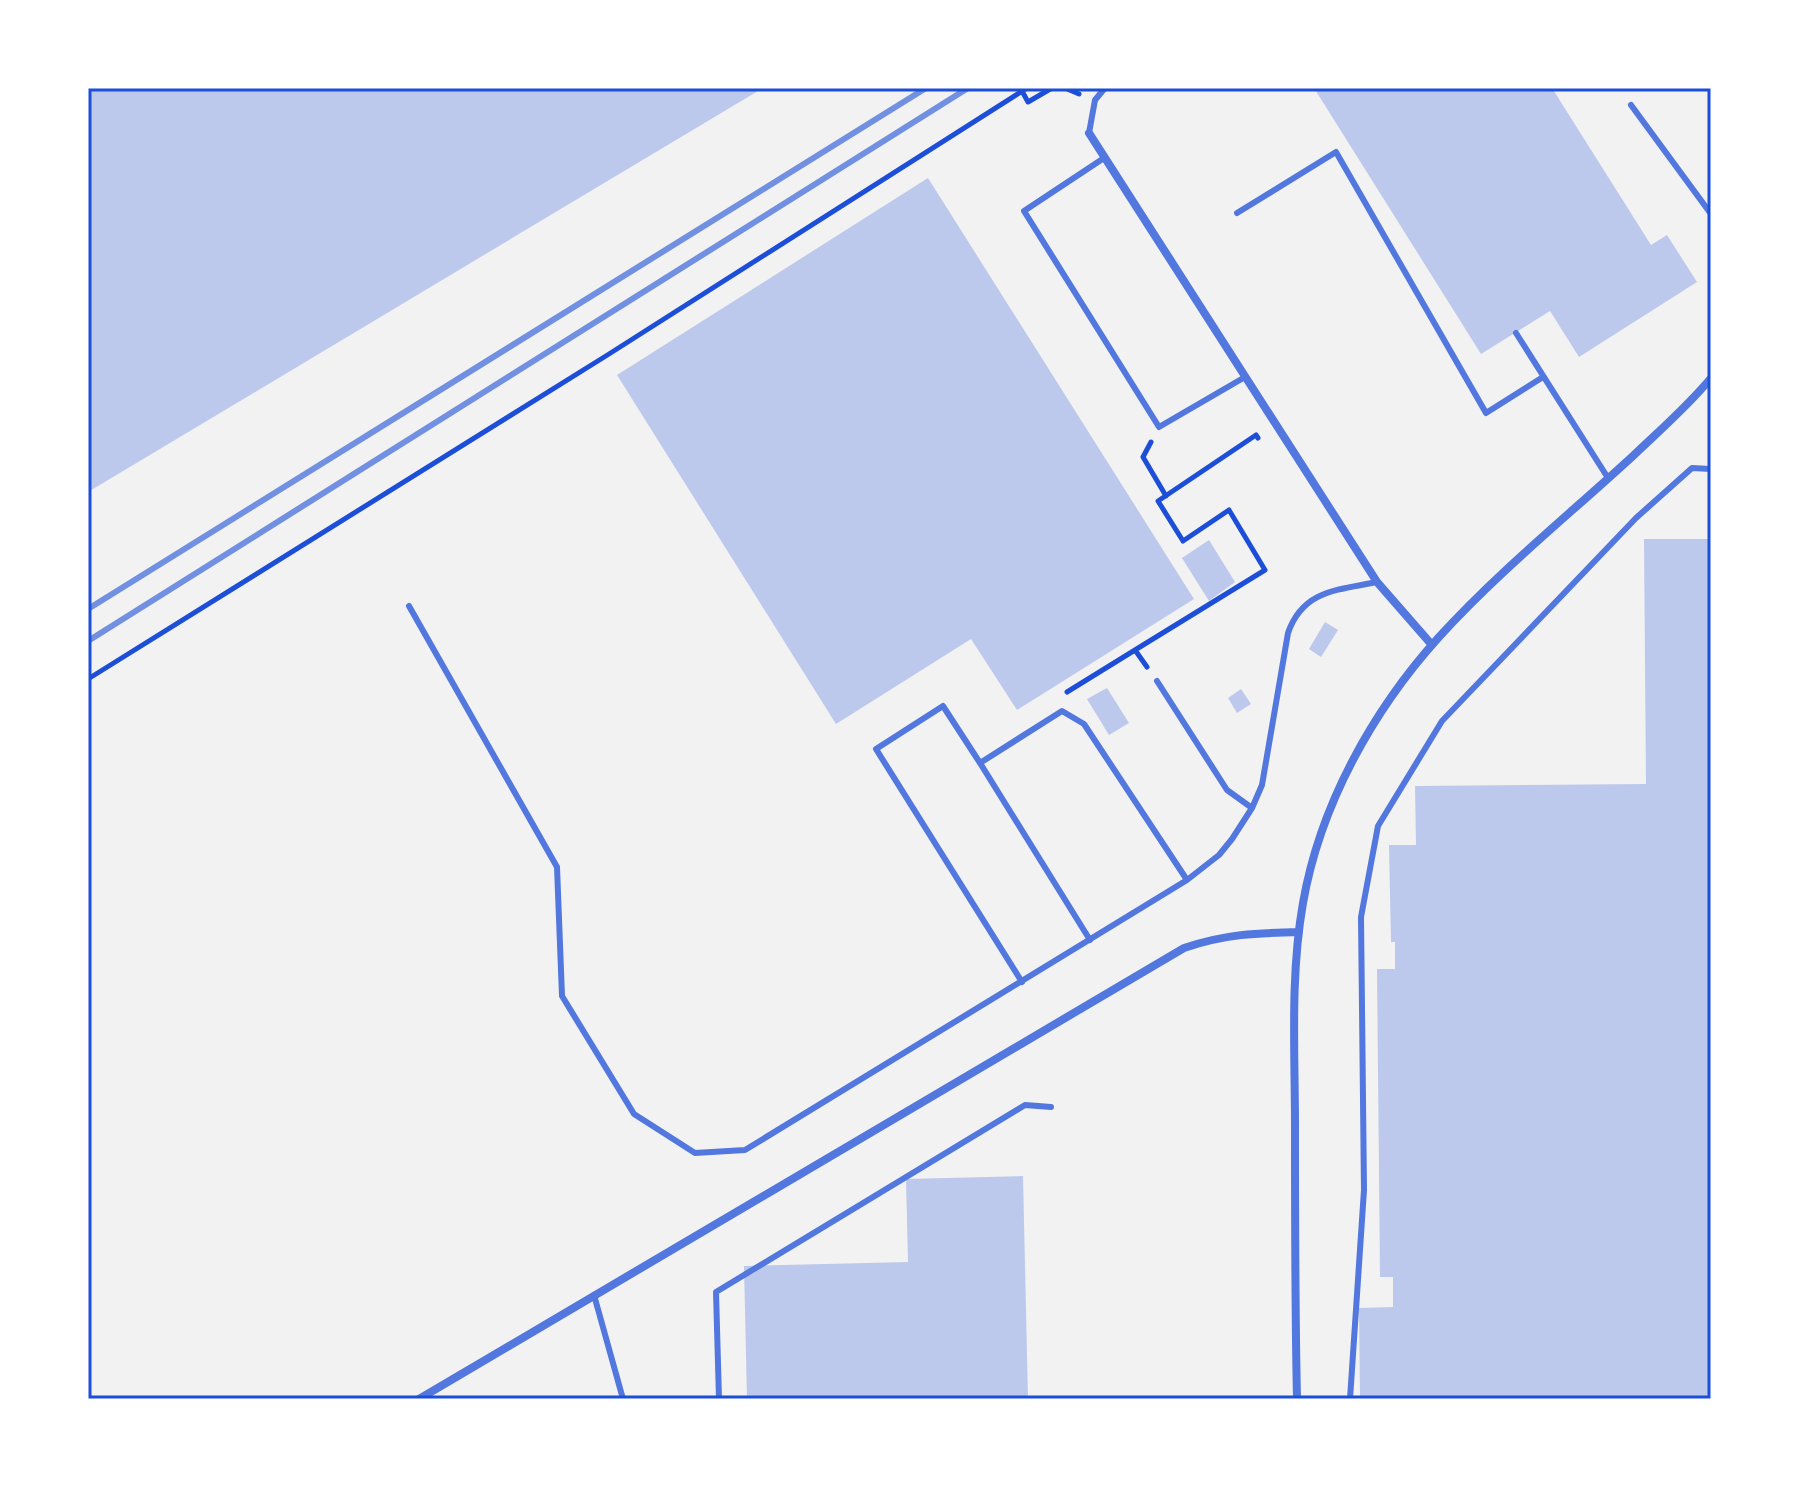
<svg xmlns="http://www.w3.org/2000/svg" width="1799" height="1487" font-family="'Exo 2',sans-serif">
	<rect width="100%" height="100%" fill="#f2f2f2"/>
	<path fill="#bdc9ec" d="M88,88h675l-675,404z
		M1314,88h238l99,157 16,-10 30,47 -118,75 -29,-46 -69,43z
		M928,178l266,421 -177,111 -46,-71 -135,85 -219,-349z
		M1644,539h67v860h-351l-1,-91 34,-1v-30h-13l-3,-308h18v-27h-4l-2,-97h27l-1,-59 231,-2z
		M1209,540l26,42 -26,19 -27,-43z
		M1325,622l13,8 -17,27 -12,-8z
		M1107,688l22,35 -20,12 -22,-36z
		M1241,689l10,15 -14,9 -9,-15z
		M1023,1176l5,223h-281l-3,-133 164,-4 -2,-83z"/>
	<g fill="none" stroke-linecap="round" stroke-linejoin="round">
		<path stroke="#1d4ed8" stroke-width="5" d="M1065,88l14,6
			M1022,91l6,11 24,-14
			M1151,442l-8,15 23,39
			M1135,650l130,-80 -36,-60 -46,31 -25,-40 98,-66 2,3
			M88,679l521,-325 418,-266
			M1067,692l68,-42 12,17"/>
		<path stroke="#5277de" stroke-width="6" d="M1631,105l80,109
			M1089,133l6,-33 10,-12
			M1104,158l-80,53 135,216 86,-50
			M1237,213l99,-61 150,261 57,-36
			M1516,333l92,145
			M409,606l148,261 5,129 72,118 61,39 50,-3 442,-270 32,-25 13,-16 20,-31 10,-23 26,-152c15,-43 50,-43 89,-51
			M1157,681l70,109 25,18
			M980,763l-37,-57 -67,43 146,233
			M1090,940l-110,-177 82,-52 22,13 103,156
			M594,1295l29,104
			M719,1399l-3,-107 309,-187 26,2
			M1350,1399l14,-209 -3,-273 17,-91 64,-105 194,-203 56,-50 19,1"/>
		<path stroke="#5277de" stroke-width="8" d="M1089,133l288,449 55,63
			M419,1399l765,-451c41,-14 72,-15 115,-16
			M1297,1399c-2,-91 -2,-182 -2,-272 0,-75 -5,-151 8,-224 17,-98 70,-193 136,-266 60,-66 130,-122 195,-182 26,-25 54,-49 77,-77"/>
		<path stroke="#7290e2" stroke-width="6" d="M88,609l838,-521
			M88,641l880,-553"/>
	</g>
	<rect width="1799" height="1487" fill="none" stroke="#ffffff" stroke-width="180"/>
	<rect x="90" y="90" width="1619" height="1307" fill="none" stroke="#1d4ed8" stroke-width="3"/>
</svg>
